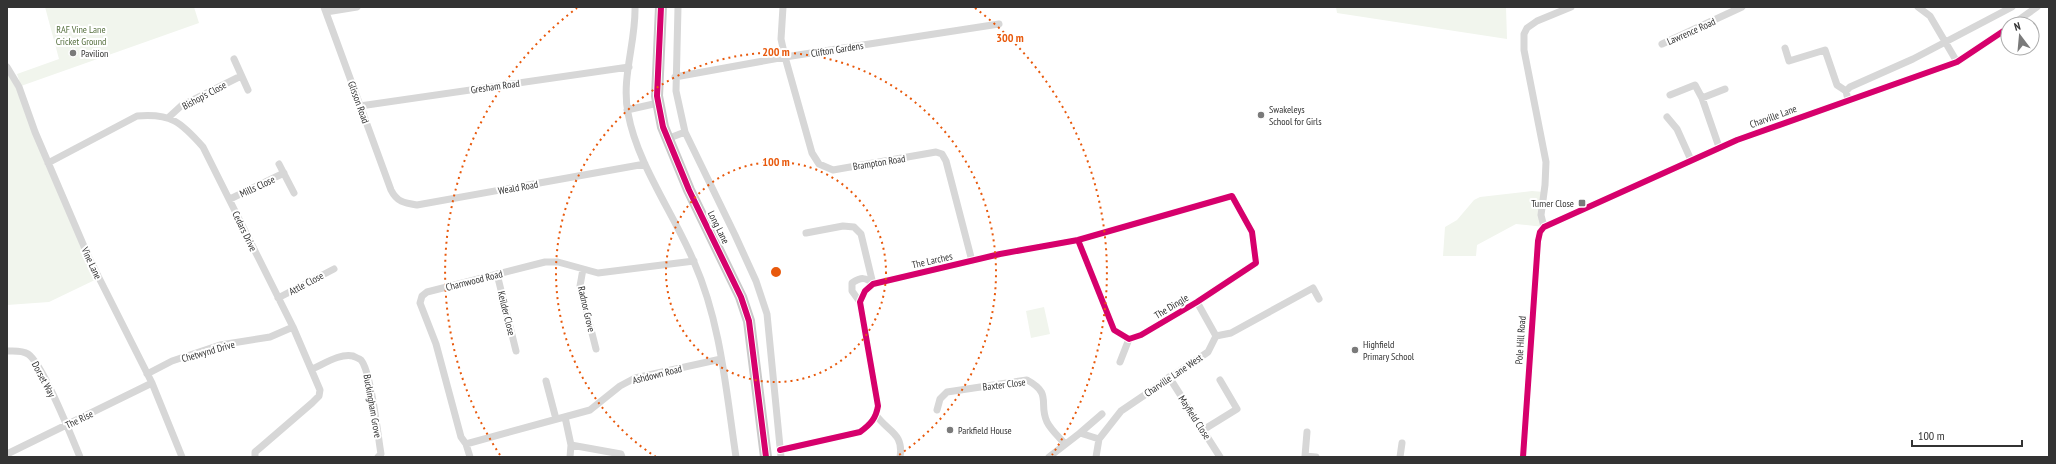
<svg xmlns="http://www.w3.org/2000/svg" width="2056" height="464" font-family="'PT Sans Narrow',sans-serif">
	<rect width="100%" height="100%" fill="#fff"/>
	<path fill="#f1f5ed" d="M45,7h149l5,16 -178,63 -4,-12 42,-15z
		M1336,7h170l1,32 -170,-26z
		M7,70l20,41 18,53 54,114 -50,24 -42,3z
		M1532,191l12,1v35l-28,-3 -39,21 -1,11h-33l2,-29 12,-7 17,-20 6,-3z
		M1044,307l6,27 -19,4 -5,-27z"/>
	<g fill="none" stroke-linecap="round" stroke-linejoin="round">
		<path stroke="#d7d7d7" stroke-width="7" d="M324,7l67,183c6,12 13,13 26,15l228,-41
			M635,7c1,35 -14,71 -7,106 9,51 46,101 66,149 27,61 32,129 42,195
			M783,7l-2,32 4,18 27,96 7,11 14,6 103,-18 6,2 4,7 26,100
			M1918,7l12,9 27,46
			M326,12l31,-5
			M2013,24l24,-17
			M1662,44l80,-37
			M1785,48l4,13 36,-11 12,35 9,6
			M234,59l14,31
			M7,67l12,20 16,45 54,126 63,125 30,74
			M675,77l110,-20 214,-33
			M1670,95l25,-10 7,13 17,49
			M1702,98l23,-9
			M1848,100l-2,-9 4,-4 63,-28 99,-52
			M360,106l269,-39
			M627,110l31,-7
			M169,117l12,-11 60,-30
			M1667,117l10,12 14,31
			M685,132l50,103 21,46 11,33 14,143
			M667,139l18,-7 -9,-41 2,-84
			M48,163l89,-47c34,-3 44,6 66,31l90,180 27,63 -1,6 -7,7 -51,44 -6,5v5
			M279,164l15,29
			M230,199l54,-26
			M1544,227l-3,-12 4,-30 1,-23 -22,-112v-16l3,-6 10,-7 34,-14
			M806,233l37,-7 11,1 7,7 12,50
			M583,269l-3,17 16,63
			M497,274l19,77
			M278,298l56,-29
			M860,302l-8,-11v-8c9,-6 14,-6 21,1
			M1197,302l19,34
			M1216,336l15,-3 82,-45 6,11
			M7,351c7,0 15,-1 21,3 15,10 44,84 52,103
			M1120,362l9,-23
			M312,369c12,-5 28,-16 41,-13 2,1 7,3 8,4 10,11 17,77 20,94l-3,3
			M147,374l25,-13 48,-16 50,-8 23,-10
			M1169,377l51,80
			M546,381l10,38
			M937,410l3,-11 7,-7 80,-12c26,14 11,23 20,42 4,8 12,15 18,22
			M876,415c12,17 28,18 24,42
			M565,417l6,28 -1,12
			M1203,430l34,-21 -17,-29
			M1307,432l-2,24 11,1
			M1080,433l22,-19
			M466,444l124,-34 30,-24 15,-8 86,-19
			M571,445l50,9 1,3
			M780,450l80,-18c11,-8 16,-14 18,-26l-18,-104 5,-11 8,-7 127,-30 78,-14 154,-44 20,36 4,31 -59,39 -56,33 -12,4 -15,-9 -36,-90
			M7,454l145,-71
			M470,457l-4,-13 -5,-7 -25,-93 -16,-41 2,-7 5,-4 118,-30h13l40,11 96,-12
			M1049,457l31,-24 19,6
			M1096,457l3,-18 22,-28 87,-59 8,-16
			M1400,457l2,-14
			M1523,457l15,-216 2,-9 4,-5 193,-87 220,-78 51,-34"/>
		<path stroke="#cacaca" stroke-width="12" d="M661,7l-4,89 6,31 26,63 52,107 8,24 17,136"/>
		<g stroke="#fff" stroke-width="8">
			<path id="cycleway" d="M661,7l-4,89 6,31 26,63 52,107 8,24 17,136
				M780,450l80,-18c11,-8 16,-14 18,-26l-18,-104 5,-11 8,-7 127,-30 78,-14 154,-44 20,36 4,31 -59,39 -56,33 -12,4 -15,-9 -36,-90
				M1523,457l15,-216 2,-9 4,-5 193,-87 220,-78 51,-34"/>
		</g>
		<use href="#cycleway" stroke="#d6006c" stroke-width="6"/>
	</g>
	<g fill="none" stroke="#e8590c" stroke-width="2" stroke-dasharray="2 4">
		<circle cx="776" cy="272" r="110"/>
		<path d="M656 457A220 220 0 1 1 896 457"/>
		<path d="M500 455A331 331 0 0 1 577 8M975 8A331 331 0 0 1 1052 455"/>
	</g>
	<g fill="#7a7a7a" stroke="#fff" stroke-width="1.5">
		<circle cx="73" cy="53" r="4"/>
		<circle cx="1261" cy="115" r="4"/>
		<rect x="1578" y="199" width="8" height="8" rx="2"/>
		<circle cx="1355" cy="350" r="4"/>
		<circle cx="950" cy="430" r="4"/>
	</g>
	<g text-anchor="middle" stroke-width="4" stroke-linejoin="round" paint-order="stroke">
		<g font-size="10" fill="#56703f" stroke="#fff">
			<text x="81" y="33">RAF Vine Lane<tspan x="81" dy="12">Cricket Ground</tspan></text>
		</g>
		<g font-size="10" fill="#333" stroke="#fff">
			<text transform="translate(1691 31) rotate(-24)" y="4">Lawrence Road</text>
			<text transform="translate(837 49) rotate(-9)" y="4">Clifton Gardens</text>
			<text transform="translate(495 86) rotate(-8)" y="4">Gresham Road</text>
			<text transform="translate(204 95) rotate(-28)" y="4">Bishop's Close</text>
			<text transform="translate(359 102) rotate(70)" y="4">Glisson Road</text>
			<text transform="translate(1773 116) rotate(-20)" y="4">Charville Lane</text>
			<text transform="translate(879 162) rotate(-9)" y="4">Brampton Road</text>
			<text transform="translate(257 186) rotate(-25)" y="4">Mills Close</text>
			<text transform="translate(518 187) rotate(-10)" y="4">Weald Road</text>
			<text transform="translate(719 227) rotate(63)" y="4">Long Lane</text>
			<text transform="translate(245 231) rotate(64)" y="4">Cedars Drive</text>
			<text transform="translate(932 260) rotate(-13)" y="4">The Larches</text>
			<text transform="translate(92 263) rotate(65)" y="4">Vine Lane</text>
			<text transform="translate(474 280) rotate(-14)" y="4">Charnwood Road</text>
			<text transform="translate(306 283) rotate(-28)" y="4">Attle Close</text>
			<text transform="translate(1171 306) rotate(-31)" y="4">The Dingle</text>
			<text transform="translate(587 309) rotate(77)" y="4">Radnor Grove</text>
			<text transform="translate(507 313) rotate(76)" y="4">Keilder Close</text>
			<text transform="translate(1520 340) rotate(-86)" y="4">Pole Hill Road</text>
			<text transform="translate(208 351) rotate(-16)" y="4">Chetwynd Drive</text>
			<text transform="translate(657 374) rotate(-14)" y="4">Ashdown Road</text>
			<text transform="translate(1173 375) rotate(-34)" y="4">Charville Lane West</text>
			<text transform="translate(44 379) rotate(62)" y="4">Dorset Way</text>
			<text transform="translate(1004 384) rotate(-7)" y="4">Baxter Close</text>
			<text transform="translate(373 406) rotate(80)" y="4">Buckingham Grove</text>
			<text transform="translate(1195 417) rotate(57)" y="4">Mayfield Close</text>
			<text transform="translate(79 419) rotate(-26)" y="4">The Rise</text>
		</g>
		<g font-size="10" fill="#333" stroke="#fff" text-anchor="start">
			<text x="81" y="57">Pavilion</text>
			<text x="1269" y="113">Swakeleys<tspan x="1269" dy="12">School for Girls</tspan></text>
			<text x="1574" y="207" text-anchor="end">Turner Close</text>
			<text x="1363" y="348">Highfield<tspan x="1363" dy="12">Primary School</tspan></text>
			<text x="958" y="434">Parkfield House</text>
		</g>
	</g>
	<circle cx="776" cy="272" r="6" fill="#e8590c" stroke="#fff" stroke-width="2"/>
	<g font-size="12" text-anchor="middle" font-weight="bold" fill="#e8590c" stroke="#fff" stroke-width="4" stroke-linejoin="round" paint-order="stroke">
		<text x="1010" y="42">300 m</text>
		<text x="776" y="56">200 m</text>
		<text x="776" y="166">100 m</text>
	</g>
	<rect width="2056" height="464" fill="none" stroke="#333333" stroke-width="16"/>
	<g transform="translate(2020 36) rotate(344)"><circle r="19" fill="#ffffff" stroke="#adadad"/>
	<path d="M0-3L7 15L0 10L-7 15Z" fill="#7a7a7a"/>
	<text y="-6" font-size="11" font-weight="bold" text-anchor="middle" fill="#333333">N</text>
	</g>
	<path d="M1912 440v6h110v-6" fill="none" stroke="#333333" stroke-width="2"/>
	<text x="1918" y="440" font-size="12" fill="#333333" stroke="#ffffff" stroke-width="3" paint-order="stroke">100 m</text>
</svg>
